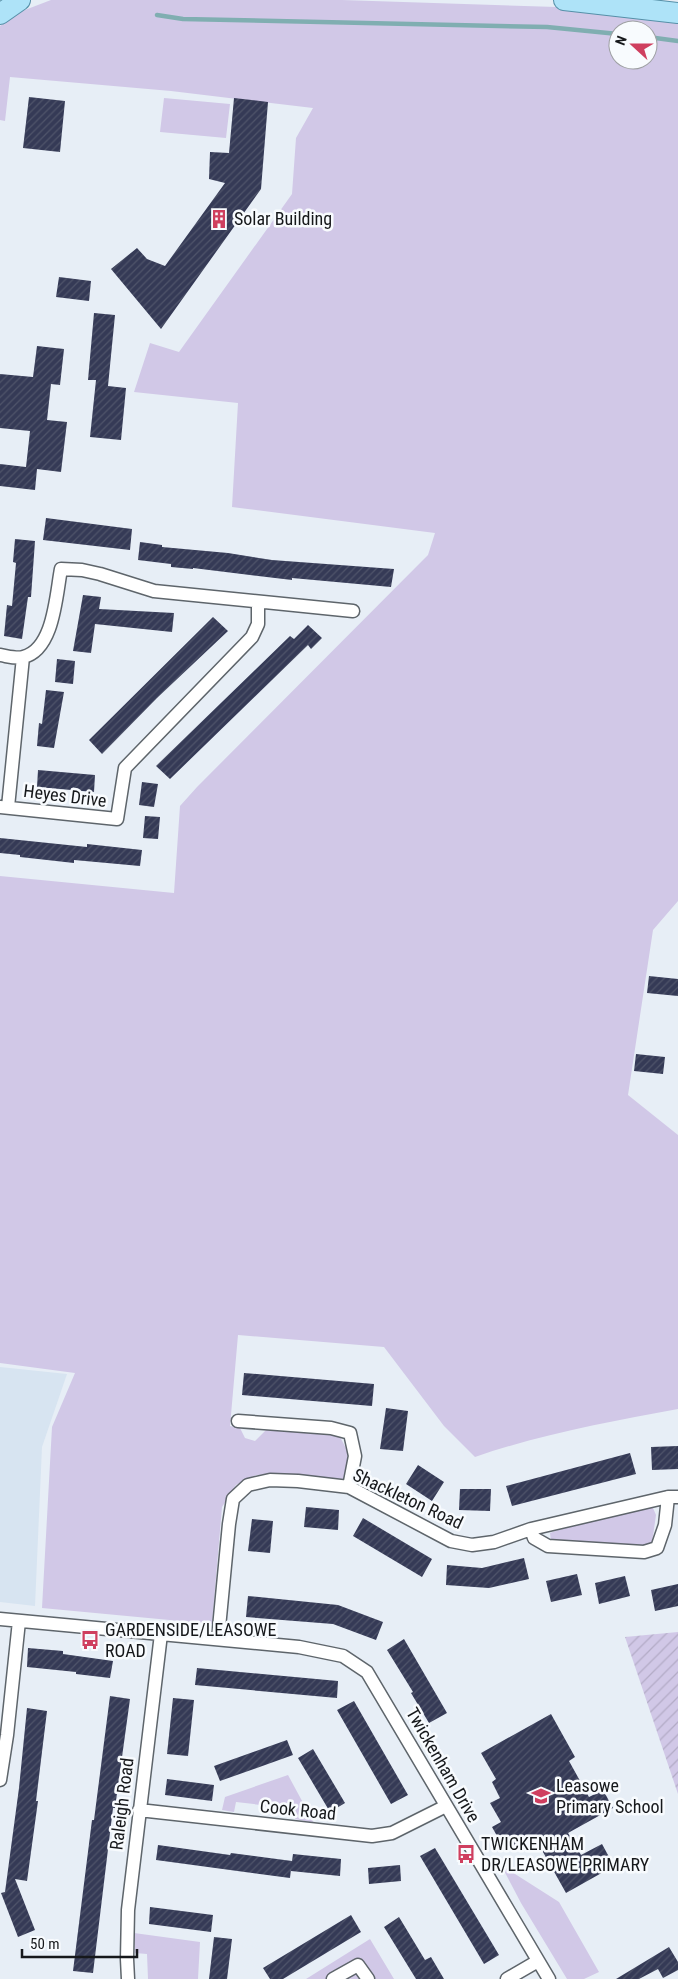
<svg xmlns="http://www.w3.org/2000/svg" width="678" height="1979" font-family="'Roboto Condensed',sans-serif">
	<defs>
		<pattern id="garden-furrows" width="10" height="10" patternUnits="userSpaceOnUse" patternTransform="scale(1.25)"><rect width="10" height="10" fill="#d1c8e7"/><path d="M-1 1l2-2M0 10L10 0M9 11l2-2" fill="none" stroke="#b3abc6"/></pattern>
		<pattern id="building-hatch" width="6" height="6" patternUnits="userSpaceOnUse" patternTransform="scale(1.25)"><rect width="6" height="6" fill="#353a56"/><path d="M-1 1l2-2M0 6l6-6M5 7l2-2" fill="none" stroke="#4f546a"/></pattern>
	</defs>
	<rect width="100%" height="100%" fill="#e7eef6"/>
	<path fill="#d7e4f1" d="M0,1367l67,7 -25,73 -7,159 -35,-4z"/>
	<path fill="#d1c8e7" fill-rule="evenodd" d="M51,0h291l215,7 121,14v880l-25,29 -25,165 50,40v274c-69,13 -137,25 -203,48l-31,-31 -60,-79 -146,-12 -8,91 10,2 5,10 10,3 14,-14 70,8 10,19 -5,25 -65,-5 -23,1 -20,10 -14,22 -10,117 -170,-16 10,-181 23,-54 -75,-10v-487l174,17 6,-87 17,-19 231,-232 7,-22 -203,-26 6,-104 -104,-11 16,-49 29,9 113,-158 4,-56 17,-30 -142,-17 -161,-14 -5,44 -5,-1v-94l17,-13zM618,30h30v30h-30z
		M164,98l66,6 -4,34 -66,-6z
		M644,1508h9l3,7 -4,28 -9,3 -92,-5 -1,-8 8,-3z
		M288,1775l26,48 -19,-4v-10l-59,-7 -2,10 -12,-2 3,-13z
		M501,1865l58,37 40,70 -15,7h-17l-46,-76z
		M134,1933l66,9 -2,37h-50l-1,-25 -12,-1z
		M370,1939l24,40h-88z"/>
	<path fill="url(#garden-furrows)" d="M678,1632v162l-53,-157z"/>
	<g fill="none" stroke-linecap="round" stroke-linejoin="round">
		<path stroke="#80aeb1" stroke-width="4.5" d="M157,15l26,4 364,8 71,7
			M648,37l30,4"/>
	</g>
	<path fill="url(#building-hatch)" d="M29,97l36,4 -5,51 -37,-4z
		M234,98l34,4 -7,87 -100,140 -50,-60 26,-21 10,11 18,7 60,-83 -16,-4 1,-27 19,1z
		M59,277l32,4 -2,20 -33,-4z
		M94,313l21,2 -7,71 18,2 -5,52 -31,-3 6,-57h-8z
		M37,346l27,3 -4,36 -9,-1 -4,36 20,2 -6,50 -24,-3 -2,21 -35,-4v-22l26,3 4,-36 -30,-3v-54l33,3z
		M46,518l86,11 -2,21 -87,-10z
		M15,539l20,2 -4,56h-3l-6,42 -18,-3 3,-31 5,1 4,-43 -3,-1z
		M140,542l22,3v2l66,6 44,7 122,9 -3,18 -99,-9v2l-99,-12v1l-22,-2v-3l-33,-4z
		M83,595l18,2 -2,12 75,4 -2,19 -77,-8 -4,29 -18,-2z
		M213,617l15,14 -71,67 -55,56 -13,-14z
		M308,625l14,13 -11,11 -3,-4 -138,134 -14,-13 134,-130 4,3z
		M57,659l18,2 -2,23 -18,-2z
		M46,690l18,2 -10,56 -17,-2 2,-23 3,1z
		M38,770l57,5 -1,17 -57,-5z
		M142,782l16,2 -4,23 -15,-2z
		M145,816l15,1 -2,22 -15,-1z
		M0,838l87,9v-3l55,6 -2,16 -66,-6v3l-54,-6v-2l-20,-2z
		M649,976l29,3v17l-31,-3z
		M636,1054l29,3 -2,17 -29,-3z
		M244,1373l130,11 -2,22 -130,-11z
		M386,1408l22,3 -5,40 -23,-2z
		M678,1446v23l-26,1 -1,-23z
		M630,1453l6,21 -124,32 -6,-20z
		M418,1465l26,17 -12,19 -26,-17z
		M460,1489h31l-1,22 -31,-1z
		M306,1507l33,3 -1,20 -34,-3z
		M363,1518l69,41 -10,18 -69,-41z
		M252,1519l21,2 -3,32 -22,-2z
		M524,1558l5,21 -40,9 -43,-3 1,-20 35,3z
		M577,1574l5,21 -31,7 -5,-21z
		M625,1576l5,20 -31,8 -4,-21z
		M678,1584v22l-23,5 -4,-21z
		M248,1596l90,9 45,17 -7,18 -43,-16 -87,-7z
		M404,1639l43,74 -18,10 -18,-30 2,-1 -26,-42z
		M28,1648l35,3v3l50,7 -3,17 -34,-4v-2l-49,-5z
		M197,1668l141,13 -1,17 -142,-13z
		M110,1696l20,3 -15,109h-2l-20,165 -20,-2 19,-151h2z
		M173,1698l21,2 -6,56 -21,-2z
		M354,1701l54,94 -17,9 -54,-94z
		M27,1708l20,3 -11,90h2l-11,80 -12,-2 20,51 -17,7 -17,-44 4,-1 14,-104z
		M551,1714l24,43 -6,4 20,36 14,-7 10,18 -45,25 13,22 21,-11 12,22 -48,27 -32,-57 -28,16 -14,-25 9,-5 -11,-19 10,-5 -8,-16 4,-3 -15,-26z
		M287,1740l6,15 -73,26 -6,-15z
		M313,1749l32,54 -15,9 -32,-54z
		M167,1779l47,6 -2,16 -47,-6z
		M158,1845l72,10 1,-2 61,8 1,-7 48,5 -1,17 -49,-5v-2l-1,9 -134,-18z
		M435,1848l64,107 -15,9 -64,-108z
		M400,1865l1,16 -32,3 -1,-16z
		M150,1907l63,8 -2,17 -62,-8z
		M351,1915l10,17 -78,47h-13l-7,-11z
		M399,1917l26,43 6,-3 13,22h-28l-32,-52z
		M214,1937l18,2 -5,40h-18z
		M669,1947l9,15v8l-15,8 -5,-9 -19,10h-23z"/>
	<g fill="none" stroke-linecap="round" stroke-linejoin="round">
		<g stroke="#5e656b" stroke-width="15">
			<path id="minor" d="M0,655c7,1 17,4 23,2 31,-7 33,-62 38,-88l21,1 18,4 54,17 199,20
				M0,807l117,12 8,-51 127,-131 6,-13v-22
				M8,807l15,-150
				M238,1421l93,7 19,5 5,23 -6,31
				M531,1529l3,9 14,8 96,6 13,-4 8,-23 3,-28
				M0,1619l299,28 44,9 24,16 182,307
				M218,1638l11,-114 4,-25 15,-14 22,-5 28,1 51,6 102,54 21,4 22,-3 37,-13 137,-32h10
				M0,1780l7,-45 12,-114
				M139,1810l233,26 20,-3 54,-27
				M128,1979l-1,-20 1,-49 33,-276
				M333,1979l25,-14 10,14
				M507,1979l31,-18"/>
		</g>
		<g stroke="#5690a8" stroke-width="22">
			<path id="primary" d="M564,0l114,13
				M0,14l20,-14"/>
		</g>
		<use href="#minor" stroke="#fff" stroke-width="12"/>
		<use href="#primary" stroke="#aee3f8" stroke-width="20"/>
	</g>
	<defs>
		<g id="building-bare" transform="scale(1.5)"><path d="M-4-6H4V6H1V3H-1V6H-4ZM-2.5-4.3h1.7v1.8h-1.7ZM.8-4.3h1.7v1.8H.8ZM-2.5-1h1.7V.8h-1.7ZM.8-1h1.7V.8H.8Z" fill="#cf3f5f" stroke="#f8fbfe" stroke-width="2.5" paint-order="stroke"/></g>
		<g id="bus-bare" transform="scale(1.5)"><path d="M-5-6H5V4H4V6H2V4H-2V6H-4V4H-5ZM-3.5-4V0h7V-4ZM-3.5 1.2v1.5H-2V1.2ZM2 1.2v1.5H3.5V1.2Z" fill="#cf3f5f" stroke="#f8fbfe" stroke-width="2.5" paint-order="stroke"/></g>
		<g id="school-bare" transform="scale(1.5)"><path d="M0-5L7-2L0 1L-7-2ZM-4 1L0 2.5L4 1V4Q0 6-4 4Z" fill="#cf3f5f" stroke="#f8fbfe" stroke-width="2.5" paint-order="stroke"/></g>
	</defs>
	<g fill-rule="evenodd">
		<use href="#building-bare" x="219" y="219"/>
		<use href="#bus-bare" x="90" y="1640"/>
		<use href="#school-bare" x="541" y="1796"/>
		<use href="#bus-bare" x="466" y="1854"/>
	</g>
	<g text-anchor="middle" stroke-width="5" stroke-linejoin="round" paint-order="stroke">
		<g font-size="18" fill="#16181b" stroke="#f8fbfe" text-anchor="start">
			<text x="234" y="225">Solar Building</text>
			<text x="105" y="1636">GARDENSIDE/LEASOWE<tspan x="105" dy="21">ROAD</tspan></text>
			<text x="556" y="1792">Leasowe<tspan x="556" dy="21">Primary School</tspan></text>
			<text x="481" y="1850">TWICKENHAM<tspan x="481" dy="21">DR/LEASOWE PRIMARY</tspan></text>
		</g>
		<g font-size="18" fill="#16181b" stroke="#f8fbfe">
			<text transform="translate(65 796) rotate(7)" y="6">Heyes Drive</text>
			<text transform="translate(408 1499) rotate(25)" y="6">Shackleton Road</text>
			<text transform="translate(443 1765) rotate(60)" y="6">Twickenham Drive</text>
			<text transform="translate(122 1804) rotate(-83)" y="6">Raleigh Road</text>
			<text transform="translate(298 1810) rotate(6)" y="6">Cook Road</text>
		</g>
	</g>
	<g transform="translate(633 45) rotate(291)"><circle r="24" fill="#f8fbfe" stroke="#9ea0a3"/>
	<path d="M0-4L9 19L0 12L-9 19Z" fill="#cf3f5f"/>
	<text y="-8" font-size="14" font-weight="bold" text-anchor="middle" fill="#16181b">N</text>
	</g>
	<path d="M22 1949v8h115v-8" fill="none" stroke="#16181b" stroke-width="2.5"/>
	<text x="30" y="1949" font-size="15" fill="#16181b" stroke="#f8fbfe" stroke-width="4" paint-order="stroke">50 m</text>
</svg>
